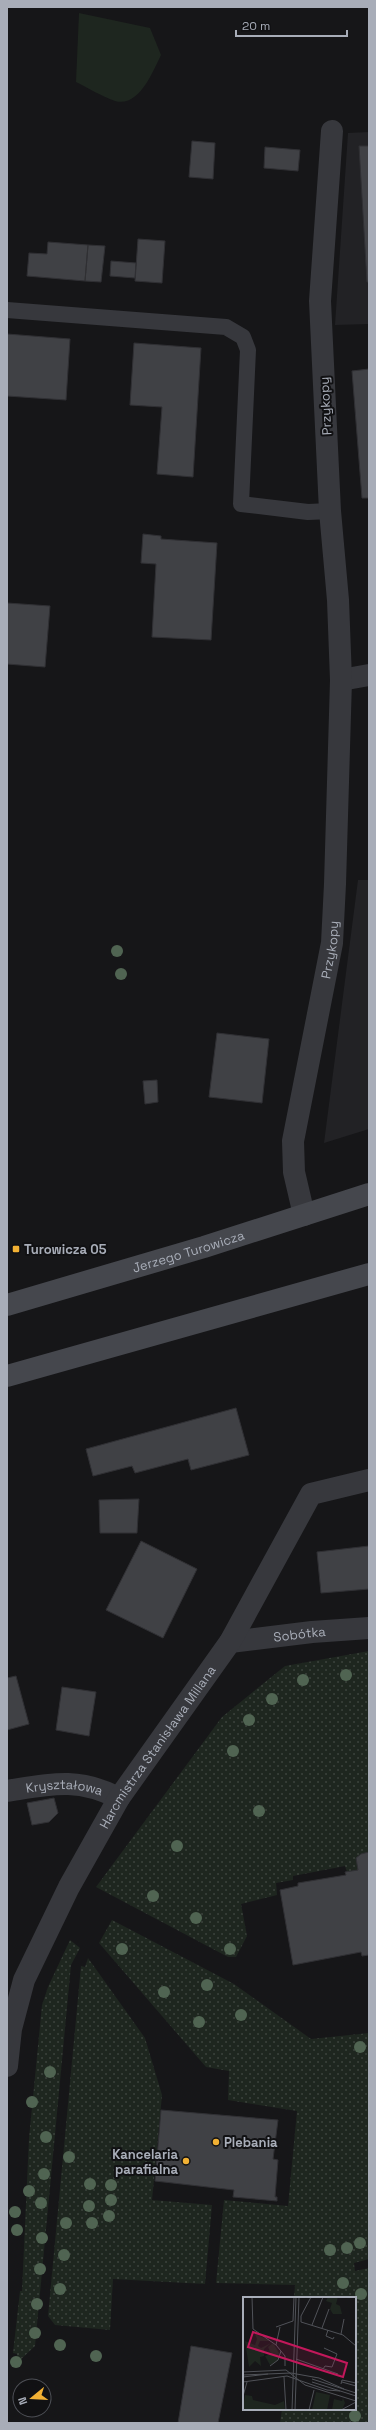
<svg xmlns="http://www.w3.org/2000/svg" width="376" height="2430" font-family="'Space Grotesk',sans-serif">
	<defs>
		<pattern id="grass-dots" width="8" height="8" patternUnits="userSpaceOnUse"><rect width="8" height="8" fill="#1e261f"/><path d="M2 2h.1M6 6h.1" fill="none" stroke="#3c433d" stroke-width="1.8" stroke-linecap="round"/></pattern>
	</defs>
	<rect width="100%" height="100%" fill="#161618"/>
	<path fill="#222225" d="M369,132v192l-34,1 13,-192z
		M358,880h11v249l-45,14z"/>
	<path fill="url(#grass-dots)" d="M369,1651v201l-8,2 -5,4 2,12 -11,2 -2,-6 -52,10v4l-17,3 1,12 -36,9 6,32 -11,21h-8l-132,-70 126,-170 63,-51z
		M112,1920l122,64 77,55 58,-6v226l-15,4 1,8 14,-3v155h-89l2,-14h73v-111h-61l1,-13 -79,-2 8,-83 64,6 9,-95 -69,-11 1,-29 -23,-4 -107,-124z
		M70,1940l10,8 -9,17 -36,381 -19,18 1,-10 -4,-1 7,-62h2l7,-153 13,-133 6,-18z
		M88,1958l57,80 17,57 -10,105 60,5 -7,79 -92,-5 -3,51 -55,-5 -7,-9 33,-350 4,1z"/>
	<path fill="#1e261f" d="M79,13l71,15 11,27c-8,16 -22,53 -46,46 -14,-5 -27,-13 -39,-19z"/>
	<path fill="#404145" stroke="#303034" d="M192,141l23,2 -2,36 -24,-2z
		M359,146h10v136h-2z
		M265,147l35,3 -2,21 -34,-3z
		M138,239l27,2 -3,42 -27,-2z
		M48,242l40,3 -3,36 -58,-5 2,-23 18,1z
		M88,245l17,1 -4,36 -16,-1z
		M111,261l25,2 -1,15 -25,-2z
		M7,334l63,5 -4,61 -59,-4z
		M134,343l67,5 -8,129 -36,-3 5,-67 -32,-2z
		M369,369v129h-7l-10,-127z
		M143,534l18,2v3l56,4 -6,97 -59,-3 4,-73 -15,-1z
		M7,603l43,3 -5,61 -38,-3z
		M217,1033l52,6 -7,64 -53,-6z
		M157,1080l1,22 -13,2 -2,-23z
		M236,1408l13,47 -58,15 -3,-11 -53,14 -3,-7 -39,10 -7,-27z
		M139,1499l-2,34h-37l-1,-33z
		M141,1541l56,28 -34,69 -57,-28z
		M369,1546v43l-48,4 -4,-41z
		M16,1676l13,48 -22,6v-52z
		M62,1687l34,5 -7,44 -33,-6z
		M54,1798l4,15 -9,9 -17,3 -5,-22z
		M369,1852v103l-7,1 -1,-4 -68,13 -13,-75 18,-4v-3l48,-8 -1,-3 13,-2 -2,-12 5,-4z
		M161,2110l117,10 -5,39 5,1 -3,37h2v4l-44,-4 1,-7 -79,-9z
		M191,2346l41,7 -14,70h-40z"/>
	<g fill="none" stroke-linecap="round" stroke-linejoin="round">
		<path stroke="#37383d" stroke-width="16" d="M7,310l219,17 17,10 5,13 -7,154 67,8 22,-1"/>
		<g stroke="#37383d" stroke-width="22">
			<path d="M341,680l28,-5"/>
			<path id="s1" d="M304,1215l-10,-43 -1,-31 39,-198 3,-59 6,-204 -3,-80 -8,-89 -10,-210 12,-170"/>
			<path id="s2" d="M230,1642l82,-10 57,-4"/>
			<path id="s3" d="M7,1791c44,-7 70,-14 112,7"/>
			<path id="s4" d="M7,2066l4,-37 13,-49 45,-93 50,-89 111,-156 81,-148 58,-14"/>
		</g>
		<g stroke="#45474d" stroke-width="22">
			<path id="s5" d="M7,1305l197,-58 165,-53"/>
			<path d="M7,1376l362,-102"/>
		</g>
	</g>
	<g fill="#506452">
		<circle cx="117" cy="951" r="6"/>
		<circle cx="121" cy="974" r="6"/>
		<circle cx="346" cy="1675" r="6"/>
		<circle cx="303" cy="1680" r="6"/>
		<circle cx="272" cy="1699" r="6"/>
		<circle cx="249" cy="1720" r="6"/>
		<circle cx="233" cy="1751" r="6"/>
		<circle cx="259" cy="1811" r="6"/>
		<circle cx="177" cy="1846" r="6"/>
		<circle cx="153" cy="1896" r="6"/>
		<circle cx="196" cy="1918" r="6"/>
		<circle cx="122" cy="1949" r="6"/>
		<circle cx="230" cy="1949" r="6"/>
		<circle cx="207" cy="1985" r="6"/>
		<circle cx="164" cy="1992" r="6"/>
		<circle cx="241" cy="2015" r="6"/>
		<circle cx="199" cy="2022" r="6"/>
		<circle cx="360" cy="2047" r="6"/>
		<circle cx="50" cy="2072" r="6"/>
		<circle cx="32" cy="2102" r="6"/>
		<circle cx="46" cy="2137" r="6"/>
		<circle cx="69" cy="2157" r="6"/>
		<circle cx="44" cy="2174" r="6"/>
		<circle cx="90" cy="2184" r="6"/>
		<circle cx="111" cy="2185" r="6"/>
		<circle cx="29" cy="2191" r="6"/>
		<circle cx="111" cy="2200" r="6"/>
		<circle cx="41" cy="2203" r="6"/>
		<circle cx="89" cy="2206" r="6"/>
		<circle cx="15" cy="2212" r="6"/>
		<circle cx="109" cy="2216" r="6"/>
		<circle cx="66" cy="2223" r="6"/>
		<circle cx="92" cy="2223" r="6"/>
		<circle cx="17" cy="2230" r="6"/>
		<circle cx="42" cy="2238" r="6"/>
		<circle cx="360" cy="2243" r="6"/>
		<circle cx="347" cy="2248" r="6"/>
		<circle cx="330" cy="2250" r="6"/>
		<circle cx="64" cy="2255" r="6"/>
		<circle cx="40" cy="2269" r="6"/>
		<circle cx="343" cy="2283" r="6"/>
		<circle cx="60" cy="2289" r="6"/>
		<circle cx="361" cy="2294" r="6"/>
		<circle cx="37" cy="2304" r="6"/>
		<circle cx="35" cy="2333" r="6"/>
		<circle cx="60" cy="2345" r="6"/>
		<circle cx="96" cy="2356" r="6"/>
		<circle cx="16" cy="2362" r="6"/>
		<circle cx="355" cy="2416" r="6"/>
	</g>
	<g fill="#f2b134" stroke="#111113" stroke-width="1.5">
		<rect x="12" y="1245" width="8" height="8" rx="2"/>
		<circle cx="216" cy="2142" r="4"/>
		<circle cx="186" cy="2161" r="4"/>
	</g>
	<g text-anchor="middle" stroke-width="4" stroke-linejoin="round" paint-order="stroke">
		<g font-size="13" fill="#a8adb8" stroke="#111113">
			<text transform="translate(325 406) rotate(-93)" y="5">Przykopy</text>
			<text dy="5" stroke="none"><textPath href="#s1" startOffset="270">Przykopy</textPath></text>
			<text dy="5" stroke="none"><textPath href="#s5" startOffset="189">Jerzego Turowicza</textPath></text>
			<text dy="5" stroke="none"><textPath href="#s2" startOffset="70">Sobótka</textPath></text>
			<text dy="5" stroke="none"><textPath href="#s4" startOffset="357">Harcmistrza Stanisława Millana</textPath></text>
			<text dy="5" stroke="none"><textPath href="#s3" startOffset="58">Kryształowa</textPath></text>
		</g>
		<g font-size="13" font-weight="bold" fill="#a8adb8" stroke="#111113" text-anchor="start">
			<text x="24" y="1254">Turowicza 05</text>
			<text x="224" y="2147">Plebania</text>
			<text x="178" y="2159" text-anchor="end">Kancelaria<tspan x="178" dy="15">parafialna</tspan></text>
		</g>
	</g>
	<g transform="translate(243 2297)">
		<rect width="113" height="113" fill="#161618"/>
		<path d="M12,37l16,7h-11l-2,5 3,2 10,-5 -7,6v7l-4,1 1,9 -6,-5 -6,6 -4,-26 10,4 2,-6zM30,46l6,10 -2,8 -7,4 -5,-9 6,-2 -3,-7zM2,98l7,1 1,4 22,5 9,-4 1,9h-42zM100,101l2,5 -3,7h-10l2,-11 8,2 -1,3z" fill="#1e261f"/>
		<path d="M85,0h10l-2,7 4,2 2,8h-9l-3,-5 2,-6 -6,-2zM73,95l14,3 -3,15h-15z" fill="#1e261f"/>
		<path fill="none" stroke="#505258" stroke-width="1" d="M9,0l1,32 23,16 9,11v10M68,0l-10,19v6l42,13 13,11M69,28l11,-28M33,30l17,-6 1,-24M79,31l7,-19M85,33l-2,6 7,3 1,-2M98,37l3,-15M33,48l4,-18M53,62l42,15M27,69l8,-6 3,-9M80,72l2,-3 7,1 5,-13 -13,-6M0,75l43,-2 19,15 51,16M0,78l48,-2 28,5 25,11M0,80l25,-3M41,80l2,33M69,82l44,14M0,85l44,-6 40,14 13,1M69,85l44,14M99,85l14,4M98,87l1,-4 14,3M0,99l4,-14M49,113l4,-113M52,113l4,-113M66,113l5,-20M98,113l15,-8"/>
		<path fill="#c2185b" fill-opacity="0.15" stroke="#c2185b" stroke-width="2" d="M10,35l94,31 -4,14 -95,-30z"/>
		<rect width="113" height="113" fill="none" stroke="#a8adb8" stroke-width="2"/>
	</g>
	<rect width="376" height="2430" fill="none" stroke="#a8adb8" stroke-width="16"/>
	<g transform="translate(32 2398) rotate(252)"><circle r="19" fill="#111113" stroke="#4d4f55"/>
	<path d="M0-3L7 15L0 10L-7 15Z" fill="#f2b134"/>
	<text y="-6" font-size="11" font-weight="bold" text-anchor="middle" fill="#a8adb8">N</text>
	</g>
	<path d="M236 30v6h111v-6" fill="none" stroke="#a8adb8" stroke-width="2"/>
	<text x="242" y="30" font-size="12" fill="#a8adb8" stroke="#111113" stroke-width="3" paint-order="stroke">20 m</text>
</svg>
